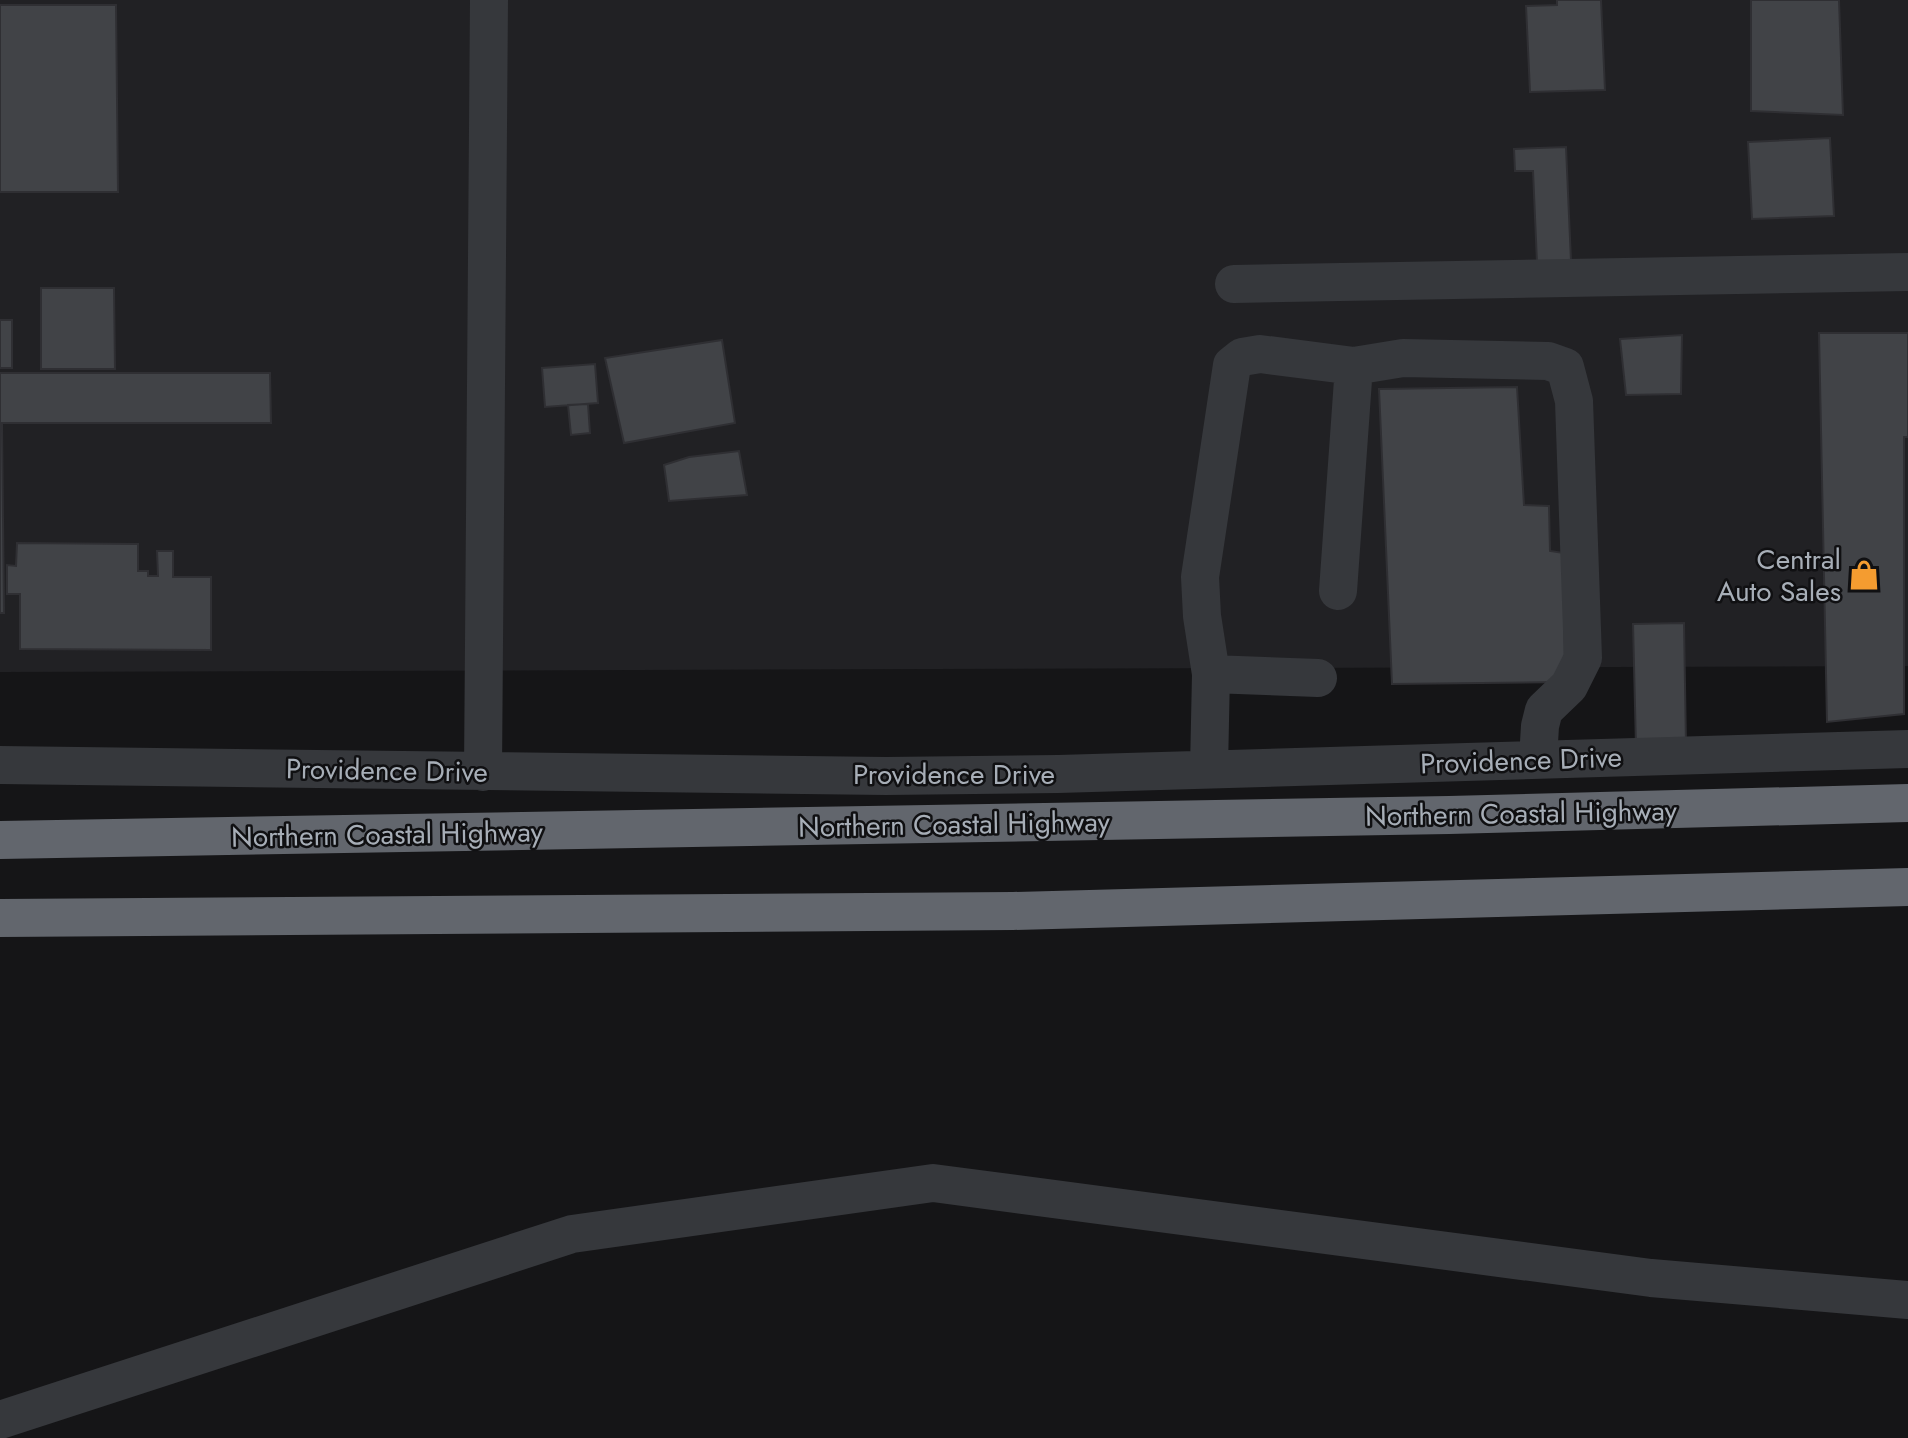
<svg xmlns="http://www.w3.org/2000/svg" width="1908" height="1438" font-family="Jost,sans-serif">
	<rect width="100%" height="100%" fill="#151517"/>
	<path fill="#212124" d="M0,0h1908v666l-1908,6z"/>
	<path fill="#414347" stroke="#2f2f33" stroke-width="2" d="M1557,0h44l4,90 -75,2 -4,-86 31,-1z
		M1751,0h88l4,115 -92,-4z
		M0,5h116l2,187h-118z
		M1830,138l4,78 -82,3 -4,-77z
		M1566,147l5,114 -34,2 -4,-92h-18l-1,-22z
		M41,288h73l1,81h-74z
		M0,320h12v48h-12z
		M1819,333h89v104h-4v277l-77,8z
		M1682,335l-1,59 -55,1 -6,-56z
		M722,340l13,83 -111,20 -19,-85z
		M595,364l3,39 -53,4 -3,-39z
		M0,373h270l1,50h-269l2,190h-4z
		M1517,387l7,118 25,1 1,45 14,2 1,129 -173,2 -13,-295z
		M588,404l2,29 -19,2 -3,-30z
		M739,451l8,44 -78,6 -5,-36 25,-8z
		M17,543l121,1v27h10v5h10l-1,-25h16v26h38v73l-191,-1v-55h-13v-29l9,1z
		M1684,623l2,123 -50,1 -3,-123z"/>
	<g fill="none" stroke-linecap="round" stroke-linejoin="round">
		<path stroke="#36383c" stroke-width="38" d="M1234,284l674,-12
			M1338,591l16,-225
			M1211,674l107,4
			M0,765l886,11 172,-2 850,-25
			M1209,769l2,-95 -9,-58 -2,-39 32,-212 10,-8 18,-3 94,12 49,-8 145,3 17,6 9,34 9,257 -14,28 -25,24 -4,16 -2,33
			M483,772l6,-772
			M0,1420l572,-186 361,-51 718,95 257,22"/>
		<path stroke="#62666d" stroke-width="38" d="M0,840l1449,-25 459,-12
			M0,918l1013,-7 895,-24"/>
	</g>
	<defs>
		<g id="shop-bare" transform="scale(2.415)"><path d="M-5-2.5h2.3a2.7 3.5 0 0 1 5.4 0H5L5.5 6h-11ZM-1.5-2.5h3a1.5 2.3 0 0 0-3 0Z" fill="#f49c30" stroke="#101012" stroke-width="2.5" paint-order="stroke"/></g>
	</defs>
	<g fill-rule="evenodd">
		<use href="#shop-bare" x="1864" y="575"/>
	</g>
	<g text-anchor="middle" stroke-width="5" stroke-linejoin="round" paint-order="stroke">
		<g font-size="28" fill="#a7aeb7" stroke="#101012" text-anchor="end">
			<text x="1841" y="569">Central<tspan x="1841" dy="32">Auto Sales</tspan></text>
		</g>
		<g font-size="28" fill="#a7aeb7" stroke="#101012">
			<text transform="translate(1521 760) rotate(-2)" y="10">Providence Drive</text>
			<text transform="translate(387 770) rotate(1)" y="10">Providence Drive</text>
			<text x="954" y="784">Providence Drive</text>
			<text transform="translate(1521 813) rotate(-1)" y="10">Northern Coastal Highway</text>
			<text transform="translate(954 824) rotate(-1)" y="10">Northern Coastal Highway</text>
			<text transform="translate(387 834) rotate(-1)" y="10">Northern Coastal Highway</text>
		</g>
	</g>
</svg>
